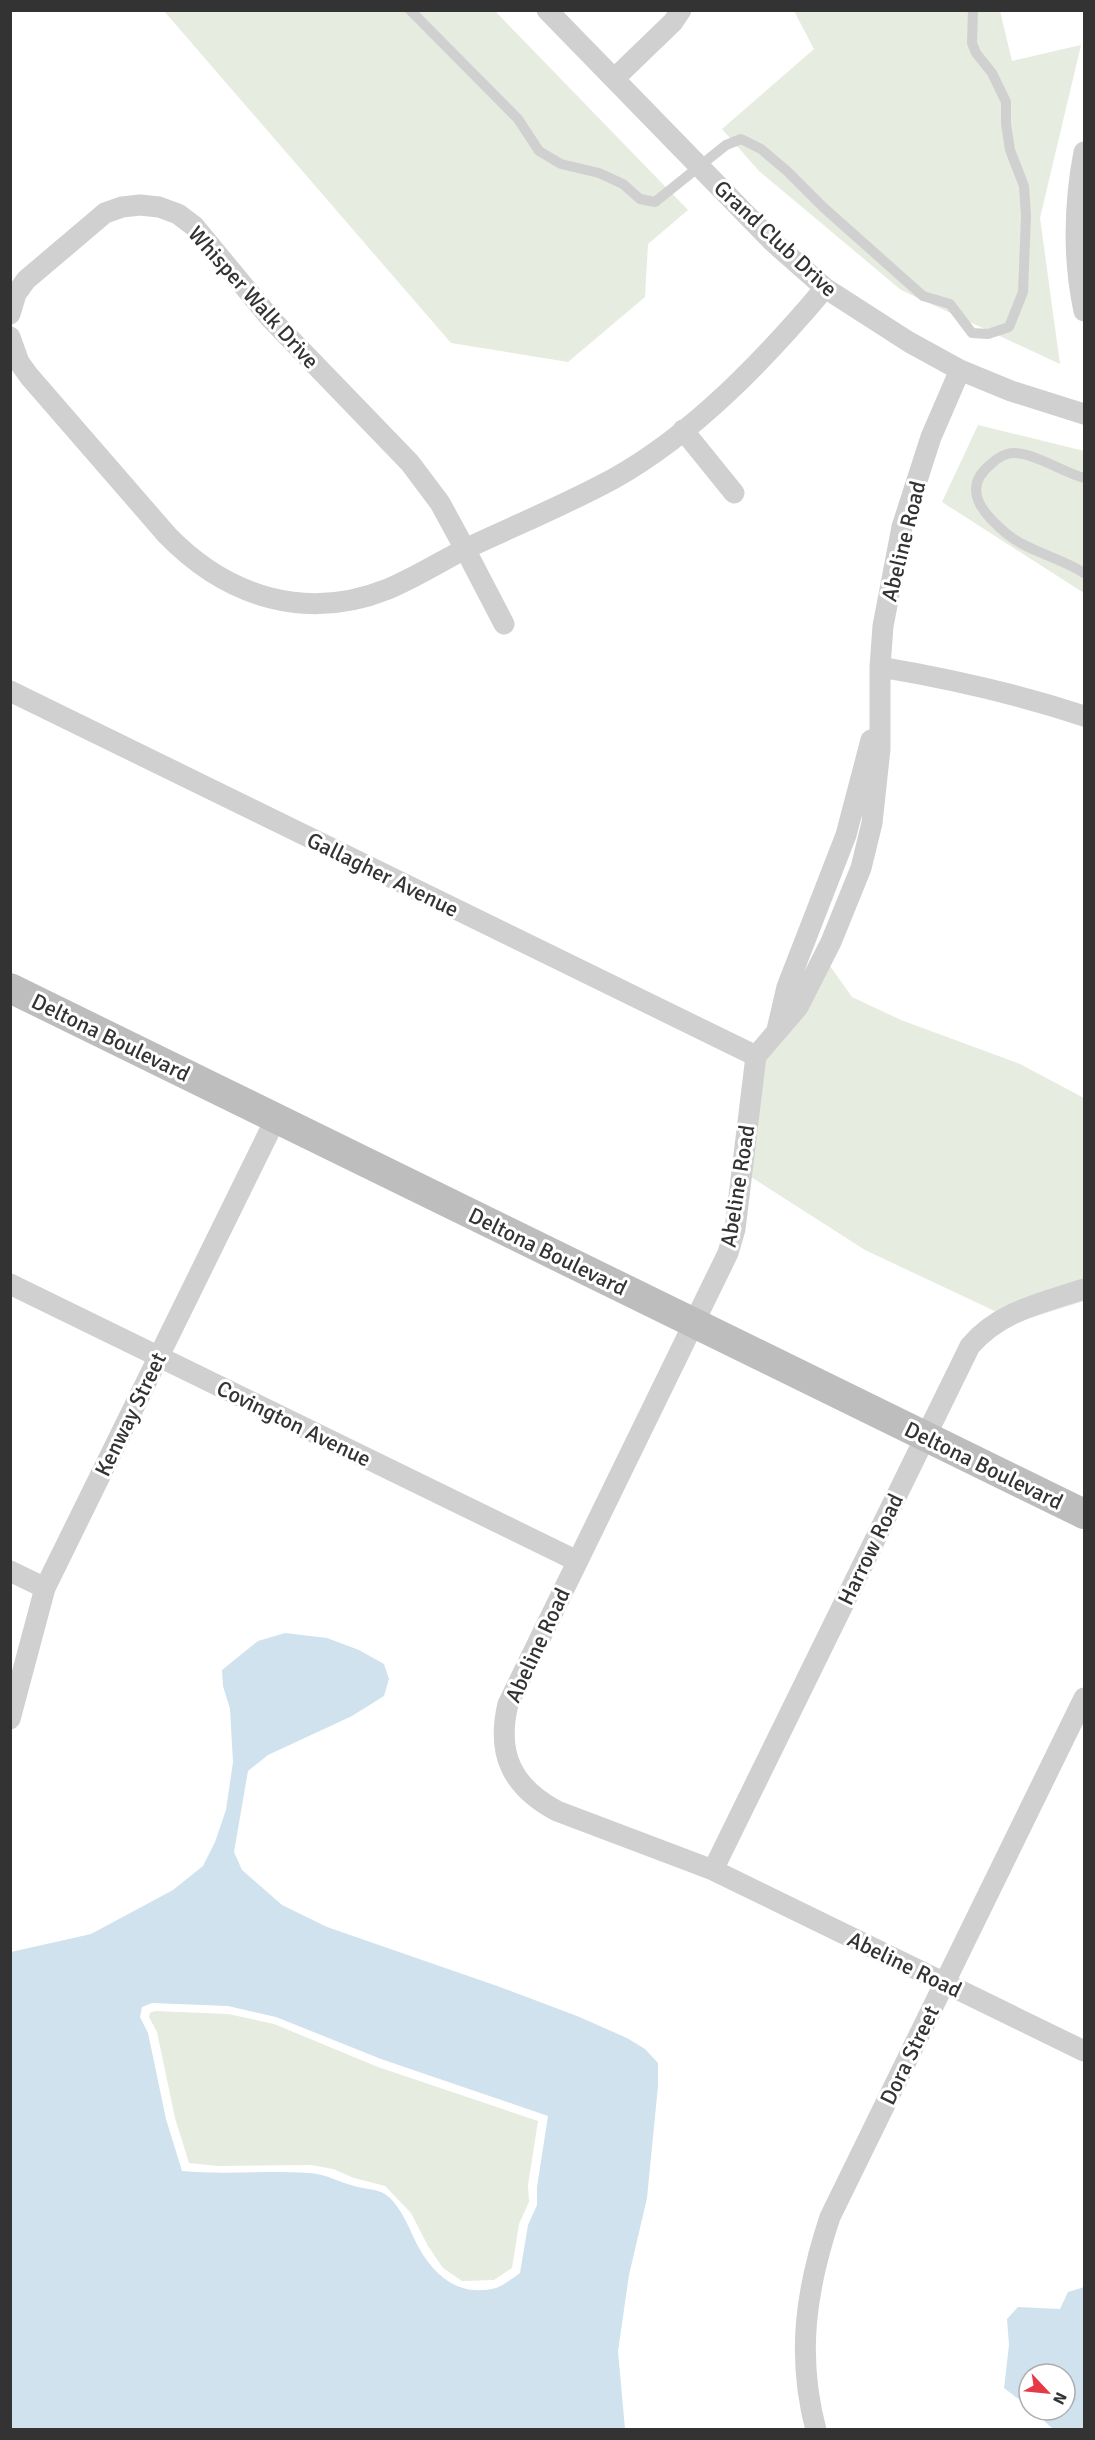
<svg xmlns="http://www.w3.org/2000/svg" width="1095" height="2440" font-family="Signika,sans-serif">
	<rect width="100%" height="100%" fill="#fff"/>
	<path fill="#e6ecdf" d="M164,11h331l193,199 -40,34 -3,53 -77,65 -117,-19z
		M794,11h206l12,50 69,-16 -41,173 20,146 -159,-74 -142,-119 -37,-42 92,-80z
		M978,425l106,26v142l-142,-91z
		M823,956l29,41 49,23 119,44 64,34v203l-66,21 -153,-72 -114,-73 17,-136z
		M155,2011l73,3 46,10 104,43 160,54 -10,64 1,17 -10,22 -7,44 -18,12 -32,1 -19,-13 -15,-22 -17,-33 -26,-27 -31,-8 -21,-9 -22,-4 -93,1 -29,-3 -14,-45 -18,-86 -8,-15 1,-4z"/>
	<path fill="#cfe2ee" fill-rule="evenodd" d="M285,1633l42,5 32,12 25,14 5,15 -5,17 -32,20 -84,39 -20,16 -14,81 8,18 40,35 45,22 173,60 77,29 50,22 18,11 13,14v23l-11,112 -18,77 -11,76 7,78h-614v-477l80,-18 82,-44 30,-24 12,-24 11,-32 7,-48 -3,-53 -7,-23 -1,-16 36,-29zM152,2003l76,3 48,11 105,42 167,57 -11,71v18l-9,20 -8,48c-7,5 -16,12 -24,15 -36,9 -60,-10 -77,-40 -9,-17 -18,-43 -34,-54 -8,-5 -22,-5 -31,-8 -15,-4 -28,-12 -44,-13 -42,-3 -85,2 -128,-2l-16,-52 -18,-86 -8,-16 2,-10z
		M1084,2287v142h-31l-21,-19h33v-36h-36v33l-25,-19 5,-43 -2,-26 11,-12 42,2 8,-17z"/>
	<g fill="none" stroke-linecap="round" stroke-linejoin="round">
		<path stroke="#d0d0d0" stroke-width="10" d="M410,10l108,109 21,32 22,13 38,9 24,11 17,15 15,3 71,-57 15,-6 20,10 26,22 36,36 100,89 27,8 22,29 16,1 21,-7 14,-35 3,-76 -2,-30 -14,-36 -4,-26v-22l-14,-29 -16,-20 -4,-10 1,-33
			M1084,478c-22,-6 -45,-23 -69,-25 -8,-1 -18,5 -24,11 -31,25 -8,50 16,70 22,18 53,23 77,39"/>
		<path stroke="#d0d0d0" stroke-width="21" d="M547,10l226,232 52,46 84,54 51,28 51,21 73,23
			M615,78l58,-56 8,-12
			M1084,152c-10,53 -11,107 0,159
			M10,314l6,-20 10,-14 79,-67 17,-6 18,-2 19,2 19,7 16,12 77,93 139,144 30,40 25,46c-25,13 -51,29 -77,40 -82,33 -161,8 -221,-54l-138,-159 -10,-14 -9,-25
			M960,370l-29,67 -29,90 -19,99 -3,41v82l-8,74 -11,45 -30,74 -33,65 -42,49 -21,173 -7,24 -220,451c-12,50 4,83 49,107l156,59 371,181
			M683,430l51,63
			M504,624l-39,-75c49,-23 100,-44 148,-70 81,-45 153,-121 212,-191
			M880,667c72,12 134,26 204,49
			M10,691l746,365
			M777,1030l10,-43 59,-152 25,-95
			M10,1284l567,277
			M10,1571l35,17
			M10,1719l35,-131 231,-470
			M713,1870l257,-524c30,-35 72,-43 114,-57
			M816,2430c-20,-75 -10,-141 14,-213l254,-519"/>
		<path stroke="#bdbdbd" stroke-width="30" d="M10,988l1074,526"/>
	</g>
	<g text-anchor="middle" stroke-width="6" stroke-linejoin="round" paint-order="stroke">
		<g font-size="22" fill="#333" stroke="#fff">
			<text transform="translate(776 238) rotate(43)" y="8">Grand Club Drive</text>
			<text transform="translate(254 297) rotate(48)" y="8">Whisper Walk Drive</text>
			<text transform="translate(903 541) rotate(-76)" y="8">Abeline Road</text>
			<text transform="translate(383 874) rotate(26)" y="8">Gallagher Avenue</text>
			<text transform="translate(111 1037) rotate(26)" y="8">Deltona Boulevard</text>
			<text transform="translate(737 1186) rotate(-81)" y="8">Abeline Road</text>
			<text transform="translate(548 1251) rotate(26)" y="8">Deltona Boulevard</text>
			<text transform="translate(130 1414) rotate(-64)" y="8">Kenway Street</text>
			<text transform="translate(294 1423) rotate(26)" y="8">Covington Avenue</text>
			<text transform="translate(984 1465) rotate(26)" y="8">Deltona Boulevard</text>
			<text transform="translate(870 1549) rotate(-64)" y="8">Harrow Road</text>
			<text transform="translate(537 1645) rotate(-65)" y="8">Abeline Road</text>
			<text transform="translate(905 1964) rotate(26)" y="8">Abeline Road</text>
			<text transform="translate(909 2055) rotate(-64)" y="8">Dora Street</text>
		</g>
	</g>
	<rect width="1095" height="2440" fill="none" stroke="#333333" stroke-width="24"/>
	<g transform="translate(1047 2392) rotate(116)"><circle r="28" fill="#ffffff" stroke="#adadad" stroke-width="1.5"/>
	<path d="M0-4.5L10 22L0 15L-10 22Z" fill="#e63946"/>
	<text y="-9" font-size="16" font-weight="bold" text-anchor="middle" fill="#333333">N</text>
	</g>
</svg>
